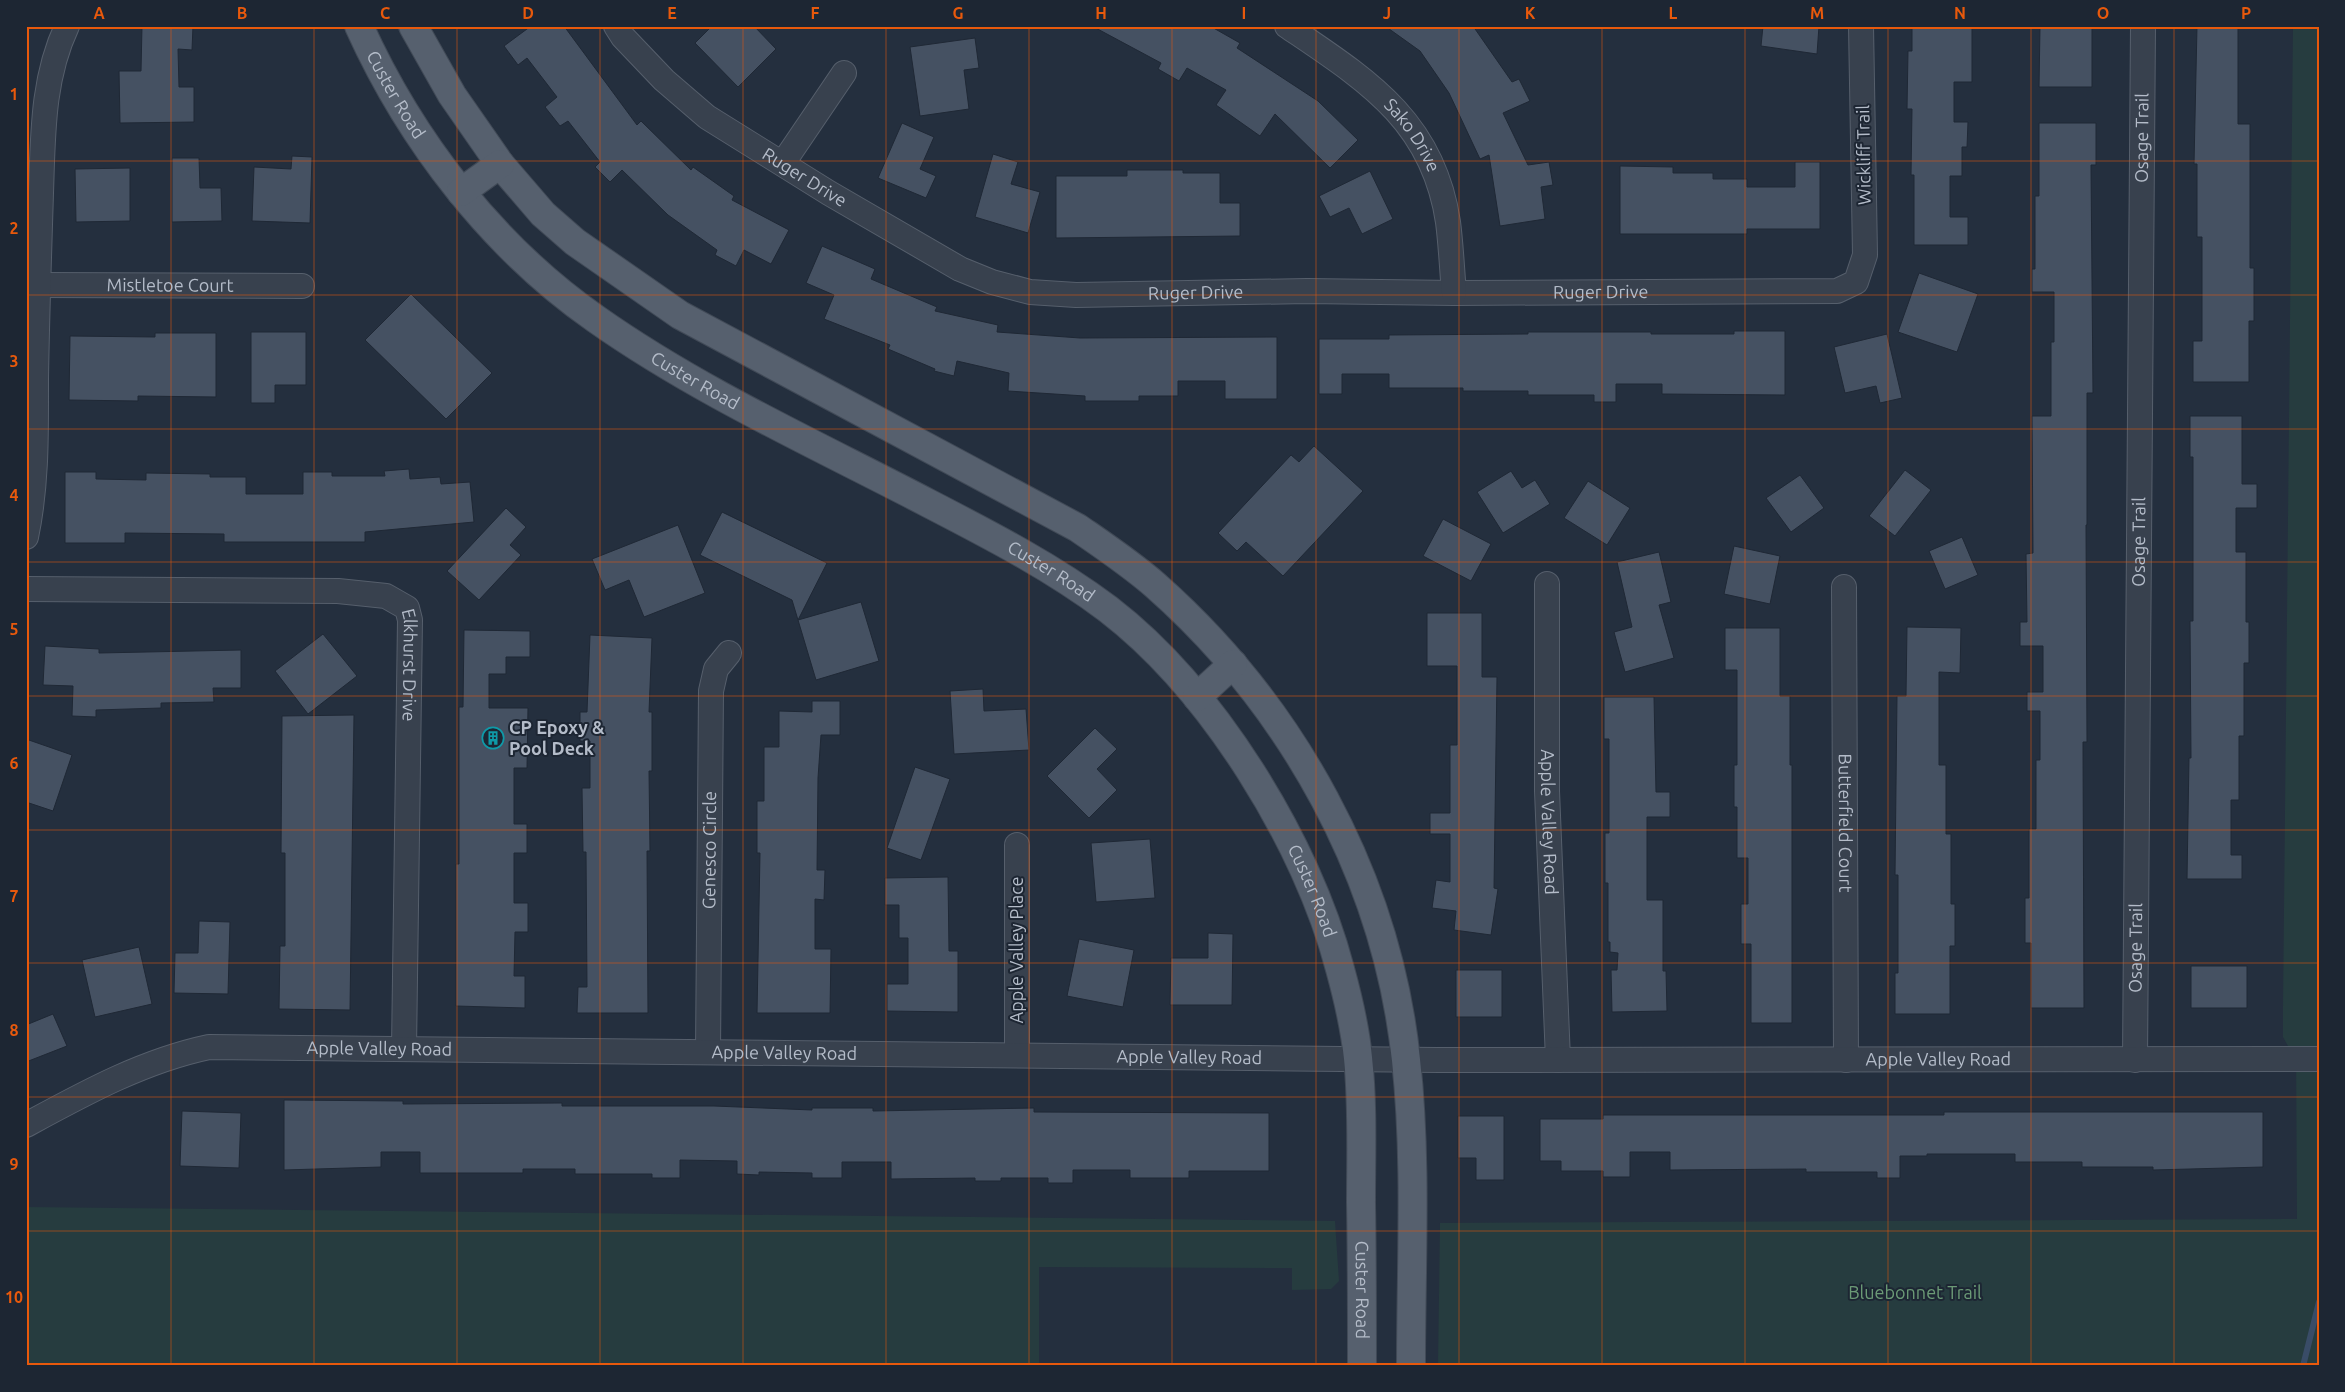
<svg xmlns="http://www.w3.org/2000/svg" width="2345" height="1392" font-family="Ubuntu,sans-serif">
	<rect width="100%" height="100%" fill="#242f3e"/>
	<path fill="#263c3f" d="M2293,26h26v1340h-881l2,-143 857,-4 -1,-173h-8l-5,-9v-30z
		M26,1207l1309,14 4,60 -8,8 -39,1v-22l-253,-1v99h-1013z"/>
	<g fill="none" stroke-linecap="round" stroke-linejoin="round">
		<path stroke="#394c67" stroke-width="6" d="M2303,1366l16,-64"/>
	</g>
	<path fill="#455162" stroke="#1f2835" d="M142,26h51l-1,24 -14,-1 1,38h15v35l-74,1 -1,-52h22z
		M531,26h33l73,99 4,-4 50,49 2,-3 41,29 -2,4 57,30 -18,34 -27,-14 -8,16 -21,-11 2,-5 -49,-35 -46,-45 -12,12 -15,-15 5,-5 -32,-41 -8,5 -15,-19 12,-10 -30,-39 -9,7 -14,-19z
		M712,26h42l22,23 -38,38 -43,-44z
		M1092,26h118l30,17 -3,5 81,53 40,39 -28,28 -55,-54 -15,22 -44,-31 10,-15 -39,-22 -8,13 -21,-12 3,-6z
		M1385,26h88l39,56 7,-3 11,22 -27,12 25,52 21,-3 4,23 -12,2 4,32 -45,7 -11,-71 -9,4 -31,-66 -29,-42z
		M1763,26h56l-2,28 -56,-8z
		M1912,26h60v56h-18v40h14l-1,25h-5v29h-12v41h18v28h-54v-70h-3l1,-66h-5l1,-58h4z
		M2040,26h52v61h-53z
		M2197,26h41v98h12v144h4v53h-5v61h-56v-41h9v-104h-5v-73h-3z
		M975,38l4,30 -15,2 5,39 -49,7 -10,-69z
		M902,123l32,14 -14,32 16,7 -10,22 -48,-20z
		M2039,123h57v42h-5l2,228h-6v132h-1l1,217h-4l1,266h-53v-65h-6v-45h4v-69h7v-69h4v-49h-13v-19h16v-46h-23v-24h7l-1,-68 7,-1 -1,-137h19v-74h3v-50h-22v-23h3v-73h4z
		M993,154l25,8 -7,22 29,8 -12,41 -53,-16z
		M292,156l20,1 -2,66 -58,-2 2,-54 37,2z
		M172,158h27l1,30h21l1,33 -50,1z
		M1795,162h25v67h-73v5h-127v-68l53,1v6h40v6h34v8h48z
		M130,168v53l-54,1 -1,-53z
		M1127,170h56v3h37v30h20v33l-184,2v-62h71z
		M1370,171l23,48 -31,15 -13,-26 -19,9 -11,-21z
		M822,246l53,23 -4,10 66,28 -2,4 63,14 -1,7 83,6 197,-1v62h-52v-18h-47v15h-39v5h-54v-5l-77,-5 1,-18 -52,-12 -3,15 -20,-5 1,-2 -47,-20 2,-4 -66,-26 10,-24 -28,-12z
		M1919,273l59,21 -21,58 -59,-20z
		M411,294l81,79 -46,46 -81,-79z
		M1734,331h51v64l-123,-1v-10h-46v18h-22v-7h-66v-4h-65v-3h-74v-14h-47v20h-23v-55h70v-4l139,-1v-2h123v2h83z
		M251,332h55v53h-31v18h-24z
		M155,333h61v64l-78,-1v5l-69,-1 1,-64 85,1z
		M1887,334l15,64 -22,5 -4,-17 -31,7 -11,-46z
		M2190,416h52v68h15v24h-21v44h10v70h3v41h-5v73h-5v64h-8v55h11v24h-55l2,-121h2l-1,-137h3v-164h-3z
		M1314,446l49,45 -80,85 -37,-34 -9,9 -19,-18 73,-78 8,7z
		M409,469l1,10 30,-2 1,7 29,-2 4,40 -109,10v10h-141v-8l-99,-1v10h-60v-71h31v7l50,1v-7l64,1v3h36v17h57v-22h29v4h53l-1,-5z
		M1905,470l26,20 -36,46 -26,-20z
		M1511,471l11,17 13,-8 15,24 -47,29 -26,-41z
		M1800,475l24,33 -33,24 -25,-34z
		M1588,481l42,27 -23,37 -43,-27z
		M506,508l20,19 -16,18 11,10 -42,45 -32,-29z
		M722,512l105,51 -29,57 -6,-20 -92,-45z
		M1443,519l48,25 -20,37 -48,-25z
		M678,525l27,68 -61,24 -15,-37 -24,10 -13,-31z
		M1962,537l16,38 -33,14 -16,-38z
		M1734,546l46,10 -10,48 -46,-10z
		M1659,552l12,50 -12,3 15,53 -49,14 -11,-40 18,-5 -15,-65z
		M861,602l18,59 -63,19 -18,-60z
		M1427,613h55v64h15l-3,211 4,1 -7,46 -37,-5 2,-19 -24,-3 4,-28 14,2v-48h-20v-21h20v-68h7v-79h-30z
		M1907,627l54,1 -1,45 -21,-1v93h7v69h5v70h4v42h-5v68h-55v-41h3v-98h-3l2,-179h9z
		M1725,628h55v68h10v69h2v258h-41v-79h-10v-40h7v-46h-11v-51h-3v-42h3v-95h-12z
		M464,630l66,1v26h-24v17h-17v34h39l-1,60h-13v56h13v29h-13v50h14v29h-13l-1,44h11v32l-69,-2v-142h3v-157h4z
		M323,634l34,42 -49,38 -33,-43z
		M590,635l62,3 -3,74h3v59h-3l1,80h-3l1,162h-71l1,-26h9l-1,-135h-3l-1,-64h8v-47h-10v-29h7z
		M45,646l54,3v4l142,-3v38h-28l1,14 -53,1v5l-65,2v7l-24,-1 1,-30 -30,-1z
		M983,689l1,22 42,-2 3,41 -75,4 -4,-63z
		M1604,697h50l2,95h14v25h-23v83h16v71h3l1,40 -55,1 -1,-42h6l1,-17 -8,-1v-10h-2v-59h-3v-50h4v-94h-5z
		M812,701h28v34h-19l-3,43 -1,92h8l-1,30 -9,-1v50h16l-1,64h-73l3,-160h-3v-52h7v-54h15v-36l33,1z
		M354,715l-4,295 -71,-1 1,-63h5v-93h-4l1,-137z
		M1095,728l22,21 -20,20 20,21 -28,28 -42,-42z
		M26,739l46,16 -19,56 -27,-9z
		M915,767l35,12 -29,81 -34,-12z
		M1150,839l5,59 -59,4 -5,-59z
		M948,877l1,74h9v61l-71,-1v-27h21v-46h-9v-33h-14v-27z
		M199,921l31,1 -2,72 -54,-1 1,-40h23z
		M1208,933l25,1 -1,71h-62l1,-47h37z
		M1079,939l55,11 -11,57 -56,-11z
		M139,947l13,57 -57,13 -13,-57z
		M2191,966h56v42h-56z
		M1456,970h46v47h-46z
		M53,1014l14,32 -41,16v-37z
		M284,1100l119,1v3l159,-1v3h152l98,4v-2h61v3l161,-3v4l235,1v58h-80v7h-59v-8h-57v13h-25v-5h-47v3h-26v-3l-84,1v-17h-49v16h-30v-5l-53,-1v3l-22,-1v-13l-57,-1v18h-28v-4h-77v-5h-52v4h-103v-21h-39v15l-97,3z
		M182,1111l59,2 -2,55 -59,-2z
		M1944,1112h319v55l-110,3v-3h-71v-5h-67v-8h-88v2h-27v22h-23v-6h-71v-3l-136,1v-18h-40v25h-27v-6h-42v-10h-21v-42h63v-4h341z
		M1458,1116h46v64h-28v-22h-18z"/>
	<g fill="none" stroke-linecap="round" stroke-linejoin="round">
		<g stroke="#565f6c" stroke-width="26">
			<g id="street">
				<path id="s1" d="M616,26l7,11 41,43 43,37 122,76 131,76 32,13 38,10 46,3 231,-4 147,2 383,-2 19,-9 9,-27 -4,-229"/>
				<path id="s2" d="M1287,26c78,53 146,94 161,196 3,23 4,48 6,71"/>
				<path d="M783,163l61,-90"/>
				<path id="s3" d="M38,285l264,1"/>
				<path d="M26,537c11,-52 10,-105 10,-158 1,-62 3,-124 5,-186 2,-57 1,-114 26,-167"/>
				<path id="s4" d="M1547,584v207l11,269"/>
				<path id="s5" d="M1844,587l2,473"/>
				<path id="s6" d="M26,589l312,2 48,5 21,12 3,12 -6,429"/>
				<path id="s7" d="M708,1052l3,-361 5,-22 13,-16"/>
				<path d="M1017,1055v-210"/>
				<path id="s8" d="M2135,1060l8,-1034"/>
				<path id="s9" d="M26,1125c59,-32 117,-64 183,-78l1228,13 882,-1"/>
			</g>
		</g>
		<g stroke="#414a57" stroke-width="30">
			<g id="primary">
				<path id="s10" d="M359,26c52,115 134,221 237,293 102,72 221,126 332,184 62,32 124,64 180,106 104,80 199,233 232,360 8,29 15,59 18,89 5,47 3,97 3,145 1,54 1,108 1,163"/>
				<path d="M413,26l39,69 48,69 43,50 32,28 105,73 398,213c26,18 53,36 77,57 137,121 232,292 251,475 11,101 5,204 5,306"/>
				<path d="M461,192l39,-28"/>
				<path d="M1197,697l36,-33"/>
			</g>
		</g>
		<use href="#street" stroke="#38414e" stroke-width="24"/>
		<use href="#primary" stroke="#56606e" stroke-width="28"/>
	</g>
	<path fill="none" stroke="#e8590c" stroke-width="1" stroke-opacity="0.55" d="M171,26v1340M314,26v1340M457,26v1340M600,26v1340M743,26v1340M886,26v1340M1029,26v1340M1172,26v1340M1316,26v1340M1459,26v1340M1602,26v1340M1745,26v1340M1888,26v1340M2031,26v1340M2174,26v1340M26,161h2293M26,295h2293M26,429h2293M26,562h2293M26,696h2293M26,830h2293M26,963h2293M26,1097h2293M26,1231h2293"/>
	<defs>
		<g id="building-ring" transform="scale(1.125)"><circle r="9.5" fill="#1d2633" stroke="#0f9aa8" stroke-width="1.5"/><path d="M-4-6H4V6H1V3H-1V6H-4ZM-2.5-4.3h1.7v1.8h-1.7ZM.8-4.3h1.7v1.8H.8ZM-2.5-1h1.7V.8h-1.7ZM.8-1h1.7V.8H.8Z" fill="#0f9aa8"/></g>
	</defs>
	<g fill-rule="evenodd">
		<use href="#building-ring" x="493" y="738"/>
	</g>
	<g text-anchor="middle" stroke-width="4" stroke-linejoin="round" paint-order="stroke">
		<g font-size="18" fill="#b4bcc9" stroke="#1d2633">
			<text dy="6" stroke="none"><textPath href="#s10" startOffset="78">Custer Road</textPath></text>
			<text dy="6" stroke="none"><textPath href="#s2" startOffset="168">Sako Drive</textPath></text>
			<text dy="6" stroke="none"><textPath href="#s8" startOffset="922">Osage Trail</textPath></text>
			<text transform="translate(1864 155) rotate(-91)" y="6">Wickliff Trail</text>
			<text dy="6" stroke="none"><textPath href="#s1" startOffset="244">Ruger Drive</textPath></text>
			<text dy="6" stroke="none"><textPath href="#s3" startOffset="132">Mistletoe Court</textPath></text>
			<text dy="6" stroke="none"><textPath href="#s1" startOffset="1069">Ruger Drive</textPath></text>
			<text dy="6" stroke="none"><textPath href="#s1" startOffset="664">Ruger Drive</textPath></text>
			<text dy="6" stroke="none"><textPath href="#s10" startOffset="498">Custer Road</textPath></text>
			<text dy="6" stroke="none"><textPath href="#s8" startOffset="518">Osage Trail</textPath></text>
			<text dy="6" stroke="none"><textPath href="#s10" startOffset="902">Custer Road</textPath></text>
			<text dy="6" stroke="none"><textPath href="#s6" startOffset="442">Elkhurst Drive</textPath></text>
			<text dy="6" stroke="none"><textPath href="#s4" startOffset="238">Apple Valley Road</textPath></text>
			<text dy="6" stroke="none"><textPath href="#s5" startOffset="236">Butterfield Court</textPath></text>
			<text dy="6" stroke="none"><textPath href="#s7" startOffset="202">Genesco Circle</textPath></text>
			<text dy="6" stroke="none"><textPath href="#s10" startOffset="1322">Custer Road</textPath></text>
			<text dy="6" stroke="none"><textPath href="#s8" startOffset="112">Osage Trail</textPath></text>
			<text transform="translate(1017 950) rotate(-90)" y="6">Apple Valley Place</text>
			<text dy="6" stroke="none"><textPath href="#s9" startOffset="370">Apple Valley Road</textPath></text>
			<text dy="6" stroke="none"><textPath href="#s9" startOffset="775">Apple Valley Road</textPath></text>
			<text dy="6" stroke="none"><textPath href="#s9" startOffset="1180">Apple Valley Road</textPath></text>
			<text dy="6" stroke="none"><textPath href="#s9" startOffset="1929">Apple Valley Road</textPath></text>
			<text dy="6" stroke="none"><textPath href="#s10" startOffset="1728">Custer Road</textPath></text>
		</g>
		<g font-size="18" font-weight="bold" fill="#b4bcc9" stroke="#1d2633" text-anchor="start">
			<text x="509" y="734">CP Epoxy &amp;<tspan x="509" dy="21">Pool Deck</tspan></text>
		</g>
		<g font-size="18" fill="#6b9a76" stroke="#1d2633">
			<text x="1915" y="1299">Bluebonnet Trail</text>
		</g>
	</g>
	<rect width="2345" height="1392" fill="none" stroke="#1d2633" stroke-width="55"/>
	<rect x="28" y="28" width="2290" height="1336" fill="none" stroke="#e8590c" stroke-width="2"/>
	<g font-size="16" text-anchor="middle" font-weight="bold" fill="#e8590c">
		<text x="99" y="19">A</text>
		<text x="242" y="19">B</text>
		<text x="385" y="19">C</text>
		<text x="528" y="19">D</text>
		<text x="672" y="19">E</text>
		<text x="815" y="19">F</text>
		<text x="958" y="19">G</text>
		<text x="1101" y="19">H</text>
		<text x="1244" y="19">I</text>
		<text x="1387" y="19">J</text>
		<text x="1530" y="19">K</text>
		<text x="1673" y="19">L</text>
		<text x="1817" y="19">M</text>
		<text x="1960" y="19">N</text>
		<text x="2103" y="19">O</text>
		<text x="2246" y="19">P</text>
		<text x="14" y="100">1</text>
		<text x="14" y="234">2</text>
		<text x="14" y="367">3</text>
		<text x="14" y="501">4</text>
		<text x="14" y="635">5</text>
		<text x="14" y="769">6</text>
		<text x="14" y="902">7</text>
		<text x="14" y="1036">8</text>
		<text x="14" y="1170">9</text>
		<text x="14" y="1303">10</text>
	</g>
</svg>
